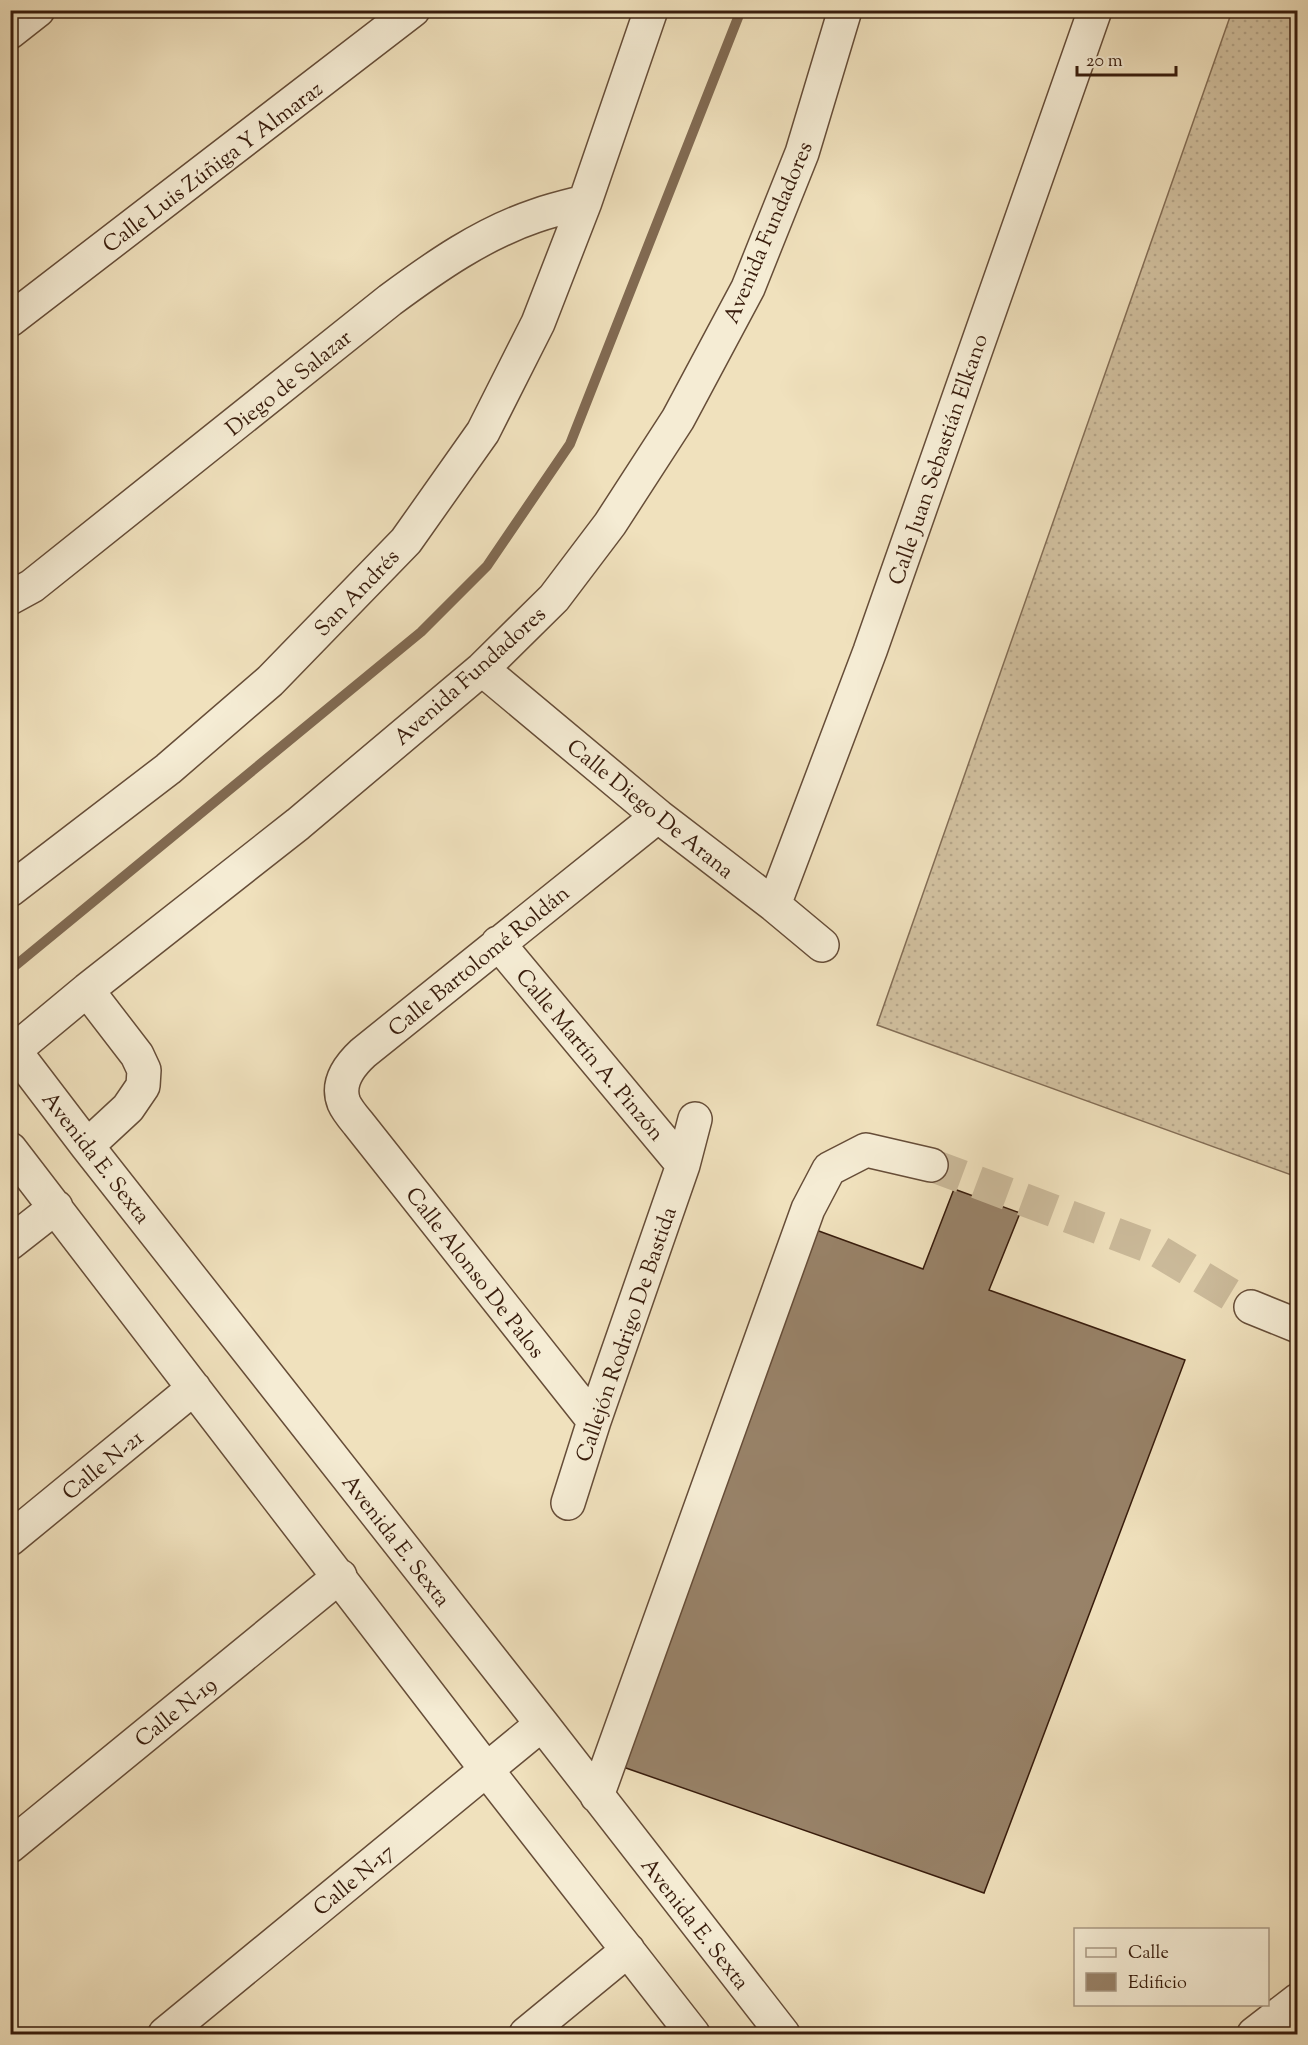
<svg xmlns="http://www.w3.org/2000/svg" width="1308" height="2045" font-family="'Sorts Mill Goudy',serif">
	<defs>
		<pattern id="grass-dots" width="8" height="8" patternUnits="userSpaceOnUse" patternTransform="scale(1.5)"><rect width="8" height="8" fill="#d1c09f"/><path d="M2 2h.1M6 6h.1" fill="none" stroke="#b4a488" stroke-width="1.8" stroke-linecap="round"/></pattern>
	</defs>
	<rect width="100%" height="100%" fill="#f0e1bd"/>
	<filter id="stains"><feTurbulence type="fractalNoise" baseFrequency=".00333" numOctaves="4"/><feColorMatrix values="0 0 0 0 .2 0 0 0 0 .09 0 0 0 0 .02 0 0 0 .5 -.17"/></filter>
	<radialGradient id="worn" r=".72"><stop offset=".6" stop-color="#630" stop-opacity="0"/><stop offset="1" stop-color="#630" stop-opacity=".3"/></radialGradient>
	<path fill="url(#grass-dots)" stroke="#846e56" stroke-width="1.5" d="M1232,11h65v1166l-420,-152z"/>
	<g fill="none" stroke-linecap="round" stroke-linejoin="round">
		<path stroke="#816a52" stroke-width="10" d="M10,970l411,-338 66,-66 83,-122 171,-434"/>
	</g>
	<path fill="#988268" stroke="#381c0c" stroke-width="1.5" d="M954,1189l66,24 -31,77 196,70 -201,533 -361,-126 193,-537 107,39z"/>
	<g fill="none" stroke-linecap="round" stroke-linejoin="round">
		<path stroke="#cbba9a" stroke-width="33" stroke-dasharray="33 16" stroke-linecap="butt" d="M931,1165l222,83 98,59"/>
		<g stroke="#664d38" stroke-width="36">
			<path id="minor" d="M10,32l28,-22
				M10,320l403,-310
				M10,598l22,-12 358,-286c46,-34 92,-66 145,-84 17,-6 34,-10 50,-14
				M482,669l176,147 116,89 48,40
				M10,890l158,-121 102,-88 136,-140 77,-109 55,-109 47,-121 66,-192
				M774,905l96,-254 225,-641
				M498,943l185,222
				M10,1045l77,101 455,578 241,310
				M10,1054l77,-64 211,-166 184,-155 72,-71 56,-74 68,-105 70,-131 54,-135 43,-143
				M87,1146l41,-38 15,-22 1,-16 -7,-15 -50,-65
				M10,1149l476,620 207,265
				M10,1243l46,-36
				M1251,1307l47,19
				M594,1421l-236,-298c-5,-6 -11,-13 -14,-20 -8,-20 5,-37 19,-50l295,-237
				M568,1503l26,-82 89,-256 12,-46
				M10,1539l184,-151
				M597,1796l211,-587 21,-40 37,-19 65,15
				M10,1846l330,-270
				M165,2034l377,-310
				M526,2034l102,-84
				M1254,2034l44,-34"/>
		</g>
		<use href="#minor" stroke="#f5ecd4" stroke-width="33"/>
	</g>
	<g text-anchor="middle" stroke-width="4.5" stroke-linejoin="round" paint-order="stroke">
		<g font-size="22" fill="#381c0c" stroke="#f5ecd4">
			<text transform="translate(212 166) rotate(-37)" y="8">Calle Luis Zúñiga Y Almaraz</text>
			<text transform="translate(767 232) rotate(-67)" y="8">Avenida Fundadores</text>
			<text transform="translate(288 382) rotate(-39)" y="8">Diego de Salazar</text>
			<text transform="translate(937 459) rotate(-71)" y="8">Calle Juan Sebastián Elkano</text>
			<text transform="translate(356 592) rotate(-46)" y="8">San Andrés</text>
			<text transform="translate(469 675) rotate(-42)" y="8">Avenida Fundadores</text>
			<text transform="translate(651 808) rotate(39)" y="8">Calle Diego De Arana</text>
			<text transform="translate(478 960) rotate(-39)" y="8">Calle Bartolomé Roldán</text>
			<text transform="translate(591 1054) rotate(50)" y="8">Calle Martín A. Pinzón</text>
			<text transform="translate(97 1157) rotate(52)" y="8">Avenida E. Sexta</text>
			<text transform="translate(476 1272) rotate(52)" y="8">Calle Alonso De Palos</text>
			<text transform="translate(625 1334) rotate(-71)" y="8">Callejón Rodrigo De Bastida</text>
			<text transform="translate(102 1464) rotate(-39)" y="8">Calle N-21</text>
			<text transform="translate(397 1540) rotate(52)" y="8">Avenida E. Sexta</text>
			<text transform="translate(175 1711) rotate(-39)" y="8">Calle N-19</text>
			<text transform="translate(353 1879) rotate(-40)" y="8">Calle N-17</text>
			<text transform="translate(696 1923) rotate(52)" y="8">Avenida E. Sexta</text>
		</g>
	</g>
	<rect width="1308" height="2045" fill="none" stroke="#f0e1bd" stroke-width="36"/>
	<rect x="12" y="12" width="1284" height="2021" fill="none" stroke="#381c0c" stroke-width="3"/>
	<rect x="18" y="18" width="1272" height="2009" fill="none" stroke="#381c0c" stroke-width="1.5"/>
	<rect x="1074" y="1928" width="195" height="78" fill="#f5ecd4" stroke="#a99984" stroke-width="1.5"/>
	<rect x="1086" y="1948" width="30" height="9" fill="#f5ecd4" stroke="#a99984" stroke-width="1.5"/>
	<text x="1128" y="1958" font-size="18" fill="#381c0c">Calle</text>
	<rect x="1086" y="1973" width="30" height="18" fill="#988268" stroke="#a99984" stroke-width="1.5"/>
	<text x="1128" y="1988" font-size="18" fill="#381c0c">Edificio</text>
	<path d="M1077 66v9h99v-9" fill="none" stroke="#381c0c" stroke-width="3"/>
	<text x="1086" y="66" font-size="18" fill="#381c0c" stroke="#f5ecd4" stroke-width="4.5" paint-order="stroke">20 m</text>
	<rect width="100%" height="100%" filter="url(#stains)"/>
	<rect width="100%" height="100%" fill="url(#worn)"/>
</svg>
